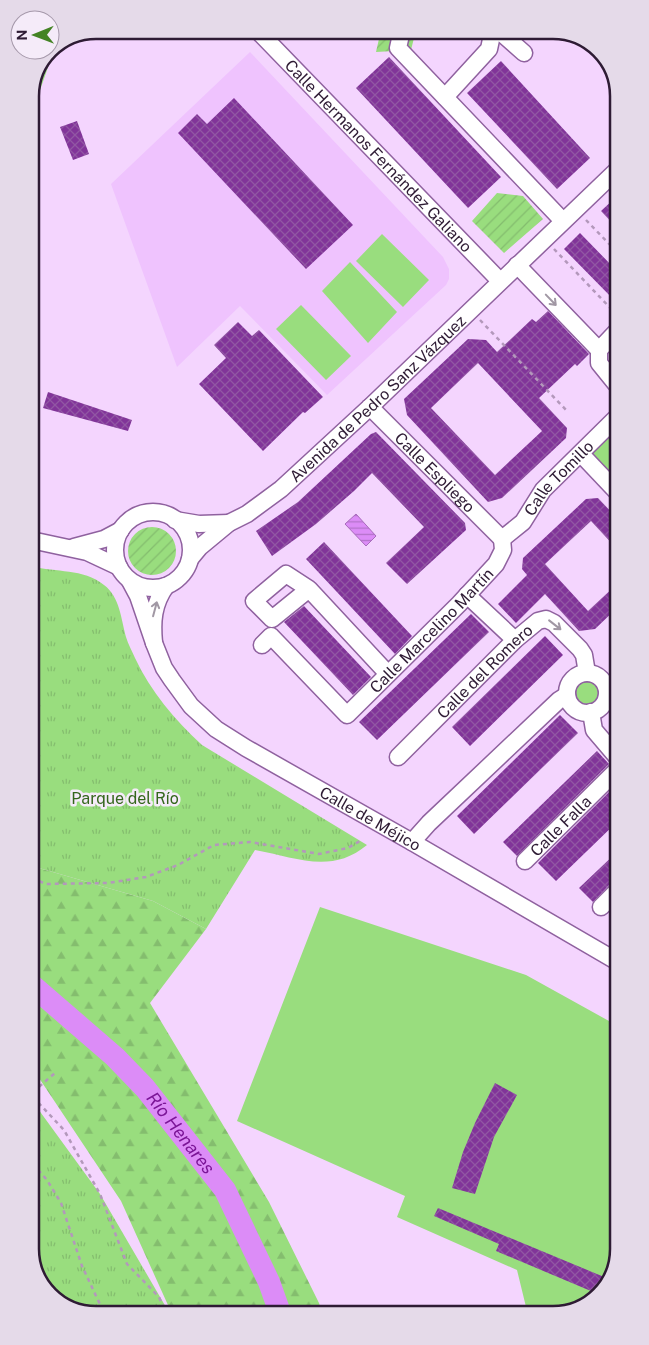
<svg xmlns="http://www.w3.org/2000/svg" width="649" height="1345" font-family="'Public Sans',sans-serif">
	<defs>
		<pattern id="forest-firs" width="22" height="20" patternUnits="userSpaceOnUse" patternTransform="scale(1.25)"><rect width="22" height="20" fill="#99dd7e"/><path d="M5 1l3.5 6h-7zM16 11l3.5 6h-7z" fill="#84bd6e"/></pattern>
		<pattern id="cemetery-stones" width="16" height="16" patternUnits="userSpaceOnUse" patternTransform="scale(1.25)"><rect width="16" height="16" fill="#99dd7e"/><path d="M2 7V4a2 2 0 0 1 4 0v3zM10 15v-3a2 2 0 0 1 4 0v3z" fill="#84bd6e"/></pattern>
		<pattern id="park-tufts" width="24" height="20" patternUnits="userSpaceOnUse" patternTransform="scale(1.25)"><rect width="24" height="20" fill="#99dd7e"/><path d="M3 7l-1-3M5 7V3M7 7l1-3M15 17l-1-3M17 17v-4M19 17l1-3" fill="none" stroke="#84bd6e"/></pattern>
		<pattern id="garden-furrows" width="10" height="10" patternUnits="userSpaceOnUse" patternTransform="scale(1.25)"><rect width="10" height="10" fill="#99dd7e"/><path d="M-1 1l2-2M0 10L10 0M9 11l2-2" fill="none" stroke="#84bd6e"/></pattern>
		<pattern id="water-rules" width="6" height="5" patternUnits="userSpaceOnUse" patternTransform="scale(1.25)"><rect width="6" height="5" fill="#dc8cf7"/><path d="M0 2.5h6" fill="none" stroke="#b372c9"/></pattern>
		<pattern id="building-cross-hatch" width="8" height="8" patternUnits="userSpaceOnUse" patternTransform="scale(1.25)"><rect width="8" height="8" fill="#813499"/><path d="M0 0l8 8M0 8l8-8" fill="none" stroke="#9156a3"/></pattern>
	</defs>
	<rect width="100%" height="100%" fill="#f4d5fe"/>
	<path fill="#efc3fe" d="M250,52l193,205 6,12v10l-3,6 -119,110 -87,-89 -63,61 -66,-183z"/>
	<path fill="#99dd7e" d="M382,234l47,46 -26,27 -47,-46z
		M350,262l47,50 -29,31 -46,-52z
		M301,305l50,51 -25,24 -50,-51z
		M616,349v26l-6,-7 -1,-12z
		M616,429l1,57 -29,-31z
		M576 693a11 11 0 1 1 22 0a11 11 0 1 1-22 0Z
		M320,907l206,68 92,51 1,227 -13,36 -31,22h-48l-10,-41 -120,-53 8,-21 -168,-75z"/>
	<path fill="url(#forest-firs)" d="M32,866l121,35 53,28 -56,74 119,199 50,101 3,10 -150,1 -51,-113 -88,-132z"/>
	<path fill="url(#cemetery-stones)" d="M55,47l-25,72v-27l19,-42z"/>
	<path fill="url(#park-tufts)" d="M32,566c24,7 51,2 72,19 16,12 17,34 22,52 2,7 6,14 9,21 16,34 39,61 67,87l165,100c-36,30 -72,12 -112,5l-49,79 -53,-28 -121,-35z
		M33,1102l67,92 70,120 -79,1 -35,-14 -22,-30z"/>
	<path fill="url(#garden-furrows)" d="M381,30h35l-5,20 -35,2z
		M497,193l26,3 20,23 -39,34 -32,-32z
		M128 551a24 24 0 1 1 48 0a24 24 0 1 1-48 0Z"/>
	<path fill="url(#water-rules)" stroke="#a86abc" d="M356,514l20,22 -10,10 -21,-22z"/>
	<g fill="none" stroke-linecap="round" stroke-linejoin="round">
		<path stroke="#dc8cf7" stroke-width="22" id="s1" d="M33,986l82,71 30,31 80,102 44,92 11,31"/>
	</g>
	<path fill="url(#building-cross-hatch)" fill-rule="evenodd" d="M389,57l112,120 -33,31 -112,-120z
		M501,61l89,97 -33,31 -90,-96z
		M234,98l119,127 -47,44 -128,-136 19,-19 10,10z
		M77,121l12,33 -16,6 -13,-33z
		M616,197v30l-15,-16z
		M580,233l36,37v32l-52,-53z
		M548,311l41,43 -12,12 -2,-2 -36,34 28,30 -1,10 -64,60 -14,4 -81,-87 -3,-16 64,-60 18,1 11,12 35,-33 4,3zM478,363l64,68 -47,44 -64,-67z
		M238,322l14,14 7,-6 64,67 -18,16 -2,-1 -40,39 -64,-67 27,-26 -12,-13z
		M48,392l84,28 -4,11 -85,-23z
		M376,432l89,91 1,7 -59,54 -21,-21 38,-36 -52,-54 -18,18 -38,33 -44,32 -16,-25 42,-29 73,-68z
		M598,498l19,20v31l-26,-28 -46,43 43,47 29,-27v24l-22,21 -16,2 -34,-37 -29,29 -18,-19 29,-29 -5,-6 1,-11 63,-59z
		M324,542l88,94 -17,18 -89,-95z
		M304,606l67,71 -18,18 -69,-73z
		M471,614l18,18 -112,108 -18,-18z
		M545,636l18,19 -93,91 -18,-19z
		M560,715l18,18 -104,101 -17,-18z
		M597,751l12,13 -92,92 -14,-14z
		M617,784l1,37 -62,60 -18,-18z
		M618,851v29l-7,3 -18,19 -14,-14z
		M495,1083l22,12 -23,42 -19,57 -23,-6 11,-36 12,-29z
		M438,1208l171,71 -3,10 -8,5 -102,-43 3,-7 -65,-28z"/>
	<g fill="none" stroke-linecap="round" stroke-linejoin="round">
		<g stroke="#8f619f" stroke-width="19">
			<g id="minor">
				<path id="s2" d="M257,30l243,251"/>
				<path d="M402,30l-4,18 165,173"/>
				<path d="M498,30l26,23"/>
				<path d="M445,97l44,-48 4,-19"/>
				<path d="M517,265l82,85"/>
				<path d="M616,332l-17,18v13l17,21"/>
				<path id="s3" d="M370,407l132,132"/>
				<path d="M581,454l36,38"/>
				<circle cx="153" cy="550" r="38"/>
				<path d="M175,520l24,4 30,-1"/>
				<path id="s4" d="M502,539l21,-17 20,-32 73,-72"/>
				<path d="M31,540l56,12 32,15"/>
				<path d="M74,547l30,-8 17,-9"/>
				<path id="s5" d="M190,559l10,-12 29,-24 18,-9 34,-25 89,-82 246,-236"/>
				<path d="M130,581l8,15 16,47c-2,-21 -1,-39 12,-57"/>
				<path d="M309,589l-23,-15 -32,27 18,18 37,-30 79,85"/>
				<path d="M467,595l48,45"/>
				<path id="s6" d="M154,643l10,25 8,12 19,26 25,23 30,19 166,94 206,120"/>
				<path id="s7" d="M262,645l9,-9 76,79 112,-111 37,-40 7,-14 -1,-11"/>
				<circle cx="587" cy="693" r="20"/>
				<path d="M591,712l3,18 23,27"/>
				<path id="s8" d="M398,757l117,-117 23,-19 8,-2 8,4 26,26 4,6 3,18"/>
				<path d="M412,842l17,-19 130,-123 8,-5"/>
				<path id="s9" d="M525,861l92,-91"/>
				<path d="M601,907l17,-17"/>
			</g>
		</g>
		<path stroke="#b398bb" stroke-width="2.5" stroke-dasharray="4 4" stroke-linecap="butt" d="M586,220l30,31
			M554,249l62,65
			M480,320l87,91
			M32,878l14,6 62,-1 38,-6 32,-12 36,-20 36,-3 69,12 29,-6 12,-7
			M33,1092l22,-19
			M33,1097l31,33 36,64 27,70 32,33 7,17
			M33,1164l14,16 14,23 21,63 23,49
			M34,1258l18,32 5,12"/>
		<use href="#minor" stroke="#fff" stroke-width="16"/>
	</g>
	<defs><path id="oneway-shaft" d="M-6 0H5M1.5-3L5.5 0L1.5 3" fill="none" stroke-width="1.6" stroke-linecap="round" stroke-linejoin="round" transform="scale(1.25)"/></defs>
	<g stroke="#a198a4">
		<use href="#oneway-shaft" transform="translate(551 300) rotate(46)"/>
		<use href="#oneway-shaft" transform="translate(155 609) rotate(-75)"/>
		<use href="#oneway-shaft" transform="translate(555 625) rotate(38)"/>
	</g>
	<g text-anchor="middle" stroke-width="5" stroke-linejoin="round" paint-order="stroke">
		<g font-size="16" fill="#2e1b34" stroke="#f5ebf9">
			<text dy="6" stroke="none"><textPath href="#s2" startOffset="175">Calle Hermanos Fernández Galiano</textPath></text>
			<text dy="6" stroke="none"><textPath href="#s5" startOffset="248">Avenida de Pedro Sanz Vázquez</textPath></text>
			<text dy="6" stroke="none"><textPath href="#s3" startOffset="92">Calle Espliego</textPath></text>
			<text dy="6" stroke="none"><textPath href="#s4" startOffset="84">Calle Tomillo</textPath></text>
			<text dy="6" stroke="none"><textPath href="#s7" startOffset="242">Calle Marcelino Martín</textPath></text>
			<text dy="6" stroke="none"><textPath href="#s8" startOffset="122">Calle del Romero</textPath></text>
			<text dy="6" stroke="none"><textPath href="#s6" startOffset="286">Calle de Méjico</textPath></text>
			<text dy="6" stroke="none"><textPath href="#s9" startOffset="50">Calle Falla</textPath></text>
		</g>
		<g font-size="16" fill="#34661c" stroke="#f5ebf9">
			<text x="125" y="804">Parque del Río</text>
		</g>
		<g font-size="18" font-style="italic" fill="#7b1597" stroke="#f5ebf9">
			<text dy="6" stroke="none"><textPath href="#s1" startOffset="209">Río Henares</textPath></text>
		</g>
	</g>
	<path d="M0 0H649V1345H0ZM96 39H553A57 57 0 0 1 610 96V1249A57 57 0 0 1 553 1306H96A57 57 0 0 1 39 1249V96A57 57 0 0 1 96 39Z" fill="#e5dae9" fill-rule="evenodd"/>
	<path fill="none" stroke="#2e1b34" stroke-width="2.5" d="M96 39H553A57 57 0 0 1 610 96V1249A57 57 0 0 1 553 1306H96A57 57 0 0 1 39 1249V96A57 57 0 0 1 96 39Z"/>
	<g transform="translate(35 35) rotate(269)"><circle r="24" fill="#f5ebf9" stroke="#a598aa"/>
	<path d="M0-4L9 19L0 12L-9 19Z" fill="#438324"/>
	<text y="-8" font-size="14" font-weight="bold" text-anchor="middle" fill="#2e1b34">N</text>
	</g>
</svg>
